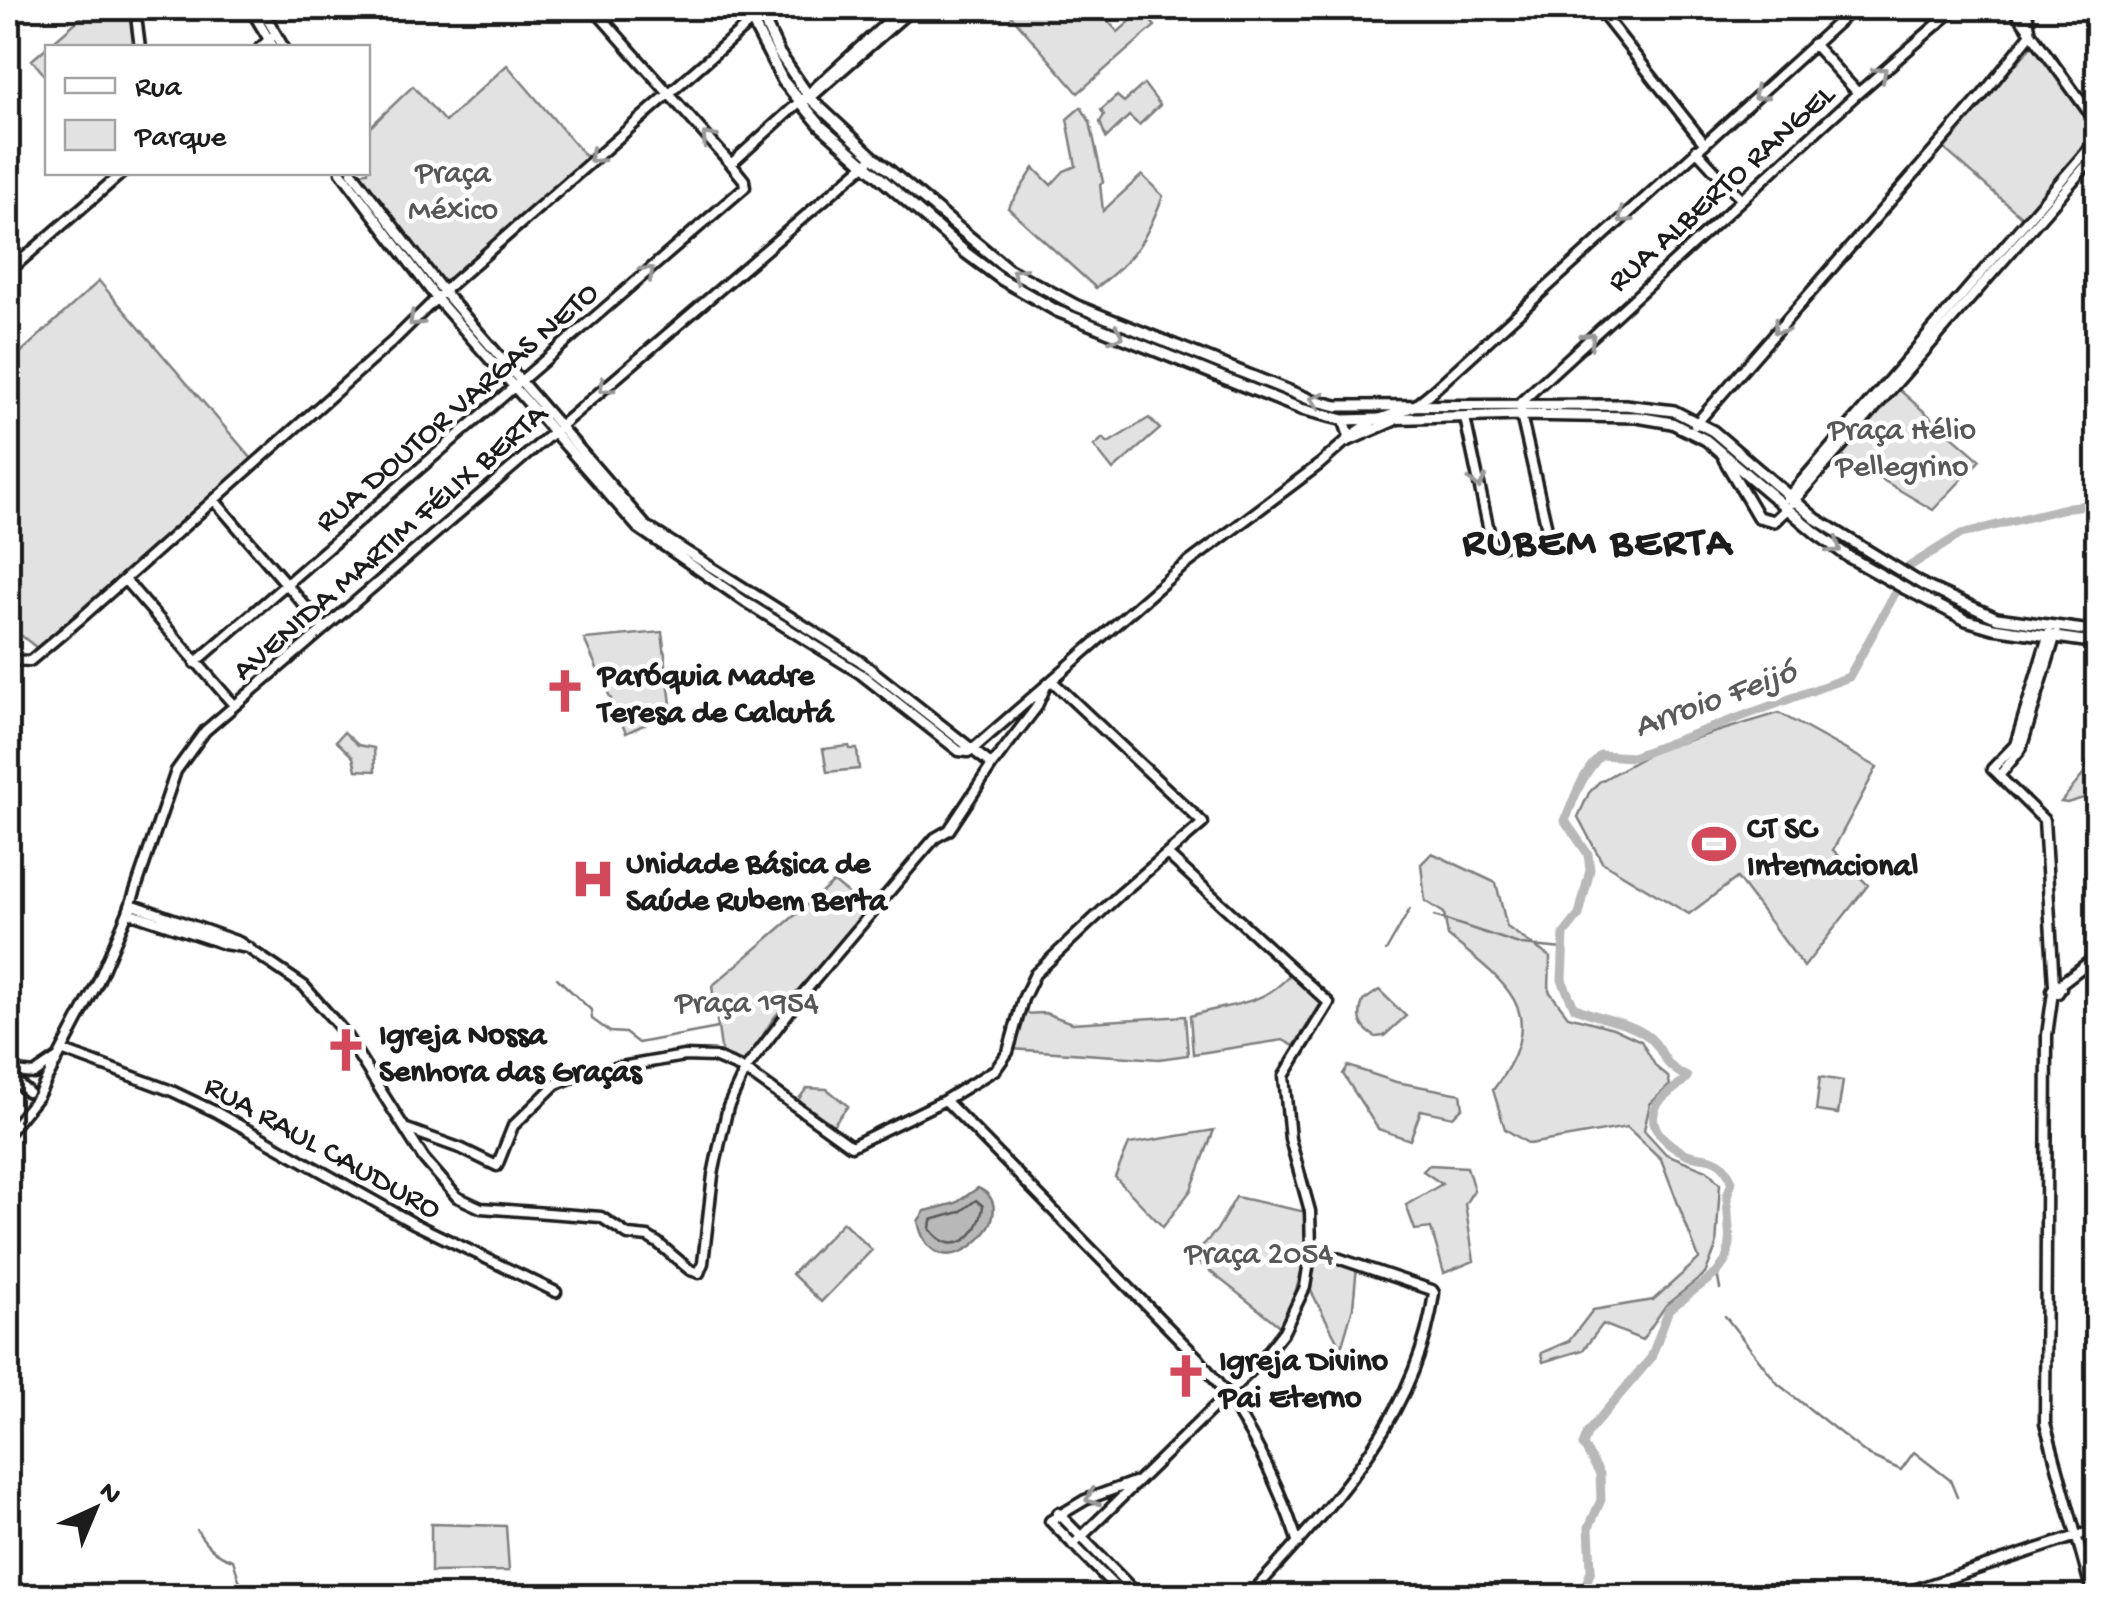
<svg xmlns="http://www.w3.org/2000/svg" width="2105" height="1604" font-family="'Gochi Hand',sans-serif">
	<rect width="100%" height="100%" fill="#fff"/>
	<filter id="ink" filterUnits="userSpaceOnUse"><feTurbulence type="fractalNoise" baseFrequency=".01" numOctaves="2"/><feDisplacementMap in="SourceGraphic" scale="20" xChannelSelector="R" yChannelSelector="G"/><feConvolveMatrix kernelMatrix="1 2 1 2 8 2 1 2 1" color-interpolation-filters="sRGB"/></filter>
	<g filter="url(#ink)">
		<path fill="#e2e2e2" stroke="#7f7f7f" stroke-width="2.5" d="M92,8h40l5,39 -89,1 -1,30 -15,-18z
			M1015,8h81l22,24 24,-21 13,15 -77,67 -69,-80z
			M2033,45l64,85v5l-73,84 -82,-72z
			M507,65l81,94 -143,126 -85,-112 8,-1v-43l45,-43 32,36z
			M1144,84l16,21 -21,20 -10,-9 -23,22 -6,-16 4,-7 -3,-5 16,-14 7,6z
			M1081,107l9,15 13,60 -3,2 3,27 39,-36 21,21c-18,46 -28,62 -67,92l-88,-80 26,-40 17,17 13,-14 12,-5 -9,-47z
			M99,281l153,178 -215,189 -29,-23v-261z
			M1896,387l84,73 -47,50 -94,-56z
			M1149,418l11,11 -47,41 -19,-24 9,-8 5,5z
			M662,632l10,80 -46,21 -42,-94z
			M1779,713l98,54 -44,83 35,35 -64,82 -67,-89 -48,36 -87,-52 -24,-45 11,-24 10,-11 57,-32z
			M344,732l14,13 16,3 1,23 -19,-1 -3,-13 -17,-16z
			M2097,736v58l-30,9 -6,-1 22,-27z
			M849,746l1,3h7l2,20 -32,3 -4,-23z
			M1432,853l64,30 11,44 43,30 -1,34 19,25 45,12 28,13 15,26 12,10 2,8 -20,19 -6,26 22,24 41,16 13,14 -4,63 -11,27 -39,31 -24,35 -39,-16 -20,26 -40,12 -2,-9 28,-12 24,-31 60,-10 46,-41 -38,-100 -34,-32 -98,17 -24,-15 -12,-39c59,-78 15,-105 -45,-154l-4,-23 -19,-12 -4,-37z
			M834,882l34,28 -95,109 -29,47 -22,-11 -10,-69z
			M1291,974l31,28 -28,44 -11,-6 -90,14 -3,-38c41,-13 72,-9 101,-42z
			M1379,990l27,26 -22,20 -8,1c-16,-9 -19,-19 -13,-36z
			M1045,1013l27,10 113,-7 3,39 -29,4 -148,-10 9,-35z
			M1348,1066l48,16 65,12 2,13 -10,10 -32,-7 -11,30 -32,-11 -35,-55z
			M1820,1077l23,4 -5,33 -22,-3z
			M807,1088l20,1 21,17 -15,19 -35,-25z
			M1214,1130l-23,60 -28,37 -48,-50 14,-33z
			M1429,1165l38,2 7,23 -9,14 9,57 -30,12 -13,-45 -16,2 -9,-25 36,-21 -19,-13z
			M1236,1197l70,15c2,46 -7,74 -24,116l-90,-71 25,-27z
			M843,1222l29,28 -51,52 -29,-28z
			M1314,1252l43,14 -4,41 -12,41 -32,-61z
			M431,1524l75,2 3,45 -78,1z"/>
		<path fill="#b8b8b8" stroke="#7a7a7a" stroke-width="2.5" d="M978,1188c53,24 -44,115 -60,33l7,-10 31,-8z"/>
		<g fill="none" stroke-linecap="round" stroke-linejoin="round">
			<path stroke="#5a5a5a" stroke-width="2.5" d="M976,1200l7,6c-3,30 -30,54 -53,23l1,-9 29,-8z"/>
			<path stroke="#7a7a7a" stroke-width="2.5" d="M1434,916l88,29 41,4
				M1386,951l24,-42
				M557,978l34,32 1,9 18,13 15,1 13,10 80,-15
				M1717,1273l3,16
				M1725,1316l53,68 90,71 33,15 13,-18 36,28 7,17
				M197,1530c9,15 19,25 36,30l9,29 -7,7"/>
			<path stroke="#b8b8b8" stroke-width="9" d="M1586,1596l-2,-6 7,-20 -2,-43 12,-27 -1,-26 -17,-29 5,-13 63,-74 18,-49 48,-36 9,-13 4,-16 -3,-47 5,-16c-4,-7 -6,-15 -14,-19 -9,-6 -21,-4 -31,-8 -17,-8 -43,-26 -30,-49 7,-11 22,-18 30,-28 -29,-15 -20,-25 -38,-40 -20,-16 -52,-18 -75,-30l-12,-27 2,-46 15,-19 11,-45 -2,-16 -23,-33c10,-25 17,-47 36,-66l31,2 217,-80 61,-111 51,-32 108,-27 29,-3"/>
			<g stroke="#1c1c1c" stroke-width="15">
				<path id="secondary" d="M135,8l5,40
					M250,8l24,40
					M261,8l23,40
					M1598,8l106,135
					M2013,8l85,117
					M2026,8l5,26
					M1813,44l45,49
					M260,48l13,-12
					M809,99l104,-91
					M1696,150l45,49
					M731,164l172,-156
					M341,172l96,127 201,229 109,75 114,71 98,77 9,1 5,-3
					M352,172l91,119 203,235 214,135 132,104
					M8,272l115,-100
					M1465,418l27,127 4,2 52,-14 -27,-118v-13l337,-309 98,-85
					M1695,425l286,-328 50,-63
					M1346,442l48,-21
					M1787,498l311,-360
					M215,501l109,127
					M1792,503l306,-351
					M125,580l109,125
					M2049,633l-34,112 -23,24 52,51 10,165
					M8,660l22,1 50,-42 313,-278 54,-53 307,-269
					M195,663l550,-476 -1,-7 -13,-16 -138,-156
					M973,749l203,-177 144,-108 35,-31 18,-12 40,-14 22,-18 419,-381
					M1999,776l22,-27 35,-115
					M131,904l108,38 65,44 39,45 81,128 33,38 24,11 120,9 27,18 20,2 10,6 32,27 9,3 4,-10 10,-88 8,-38 7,-30 17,-37 57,-75 114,-135 19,-22 14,-8 43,-65 44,-57 10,-22
					M128,912l96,32 25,4
					M2056,984l5,4 -3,5 -6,-3z
					M2059,985l39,-30
					M2053,992l-6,43 -2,388 48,173
					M64,1051l108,40 44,21 197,111 143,69
					M8,1071l26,3 22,-15
					M8,1075l20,17
					M945,1100l253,258c45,54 78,118 100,185
					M407,1129l55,20 35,17 16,-40 43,-42 25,-10 103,-18 30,1 31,13 106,76 94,-46 51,-31 12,-17 15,-53 12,-25 84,-79 84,-72 -151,-142
					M8,1133l30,-37 59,-112 31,-72 48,-141 29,-40 663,-569
					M1058,1513l81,83
					M1073,1545l186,-182 25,-32 21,-44 6,-38 -1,-38 -20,-72 -6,-63 45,-73 -162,-149
					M1124,1596l-74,-75 35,-21 49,-18
					M1249,1596c80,-88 169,-179 185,-303l-2,-3 -121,-41
					M1895,1596l203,-67"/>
			</g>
			<g stroke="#1c1c1c" stroke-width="16">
				<path id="primary" d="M745,8l38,73 38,45 145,127 35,26 56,32 244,98 43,11 177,-5 116,2 35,6 34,17 110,93 33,24 57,32 60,31 27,8 105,15
					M758,8l21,45 31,45 63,59 135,112 69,37 232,93 28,7 288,-1 49,6 39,20 103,88 109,67 72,32 101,14
					M1344,420l6,18
					M1724,459l34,58 16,4 13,-12"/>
			</g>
			<use href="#secondary" stroke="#fff" stroke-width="8"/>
			<use href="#primary" stroke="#fff" stroke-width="9"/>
		</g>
		<defs><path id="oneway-chevron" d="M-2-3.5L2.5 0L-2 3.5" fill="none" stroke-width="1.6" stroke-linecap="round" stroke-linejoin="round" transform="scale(2.5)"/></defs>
		<g stroke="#999">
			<use href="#oneway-chevron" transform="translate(1881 73) rotate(-41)"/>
			<use href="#oneway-chevron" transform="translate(1759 94) rotate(138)"/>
			<use href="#oneway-chevron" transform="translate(708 138) rotate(-131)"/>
			<use href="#oneway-chevron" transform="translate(595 157) rotate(139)"/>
			<use href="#oneway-chevron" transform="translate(1624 217) rotate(137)"/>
			<use href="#oneway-chevron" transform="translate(648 272) rotate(-41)"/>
			<use href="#oneway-chevron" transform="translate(1018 274) rotate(-149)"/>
			<use href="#oneway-chevron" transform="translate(415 320) rotate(136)"/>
			<use href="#oneway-chevron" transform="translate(1779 328) rotate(131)"/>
			<use href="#oneway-chevron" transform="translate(1117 335) rotate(22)"/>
			<use href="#oneway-chevron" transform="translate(1589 339) rotate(-43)"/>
			<use href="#oneway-chevron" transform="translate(605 387) rotate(139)"/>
			<use href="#oneway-chevron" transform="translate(1317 400) rotate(-164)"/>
			<use href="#oneway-chevron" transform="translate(1478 482) rotate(78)"/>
			<use href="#oneway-chevron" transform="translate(1835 547) rotate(35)"/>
			<use href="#oneway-chevron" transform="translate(1092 1498) rotate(158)"/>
		</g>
	</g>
	<defs>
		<g id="church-bare" transform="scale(3.45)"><path d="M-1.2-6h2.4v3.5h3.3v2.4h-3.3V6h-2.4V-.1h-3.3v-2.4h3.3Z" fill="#d1495b" stroke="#fff" stroke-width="2.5" paint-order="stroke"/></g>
		<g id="stadium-bare" transform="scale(3.45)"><path d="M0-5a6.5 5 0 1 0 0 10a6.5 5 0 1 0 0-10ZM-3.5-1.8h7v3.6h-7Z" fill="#d1495b" stroke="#fff" stroke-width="2.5" paint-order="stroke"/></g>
		<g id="hospital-bare" transform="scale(3.45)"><path d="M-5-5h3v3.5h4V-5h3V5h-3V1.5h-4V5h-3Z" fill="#d1495b" stroke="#fff" stroke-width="2.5" paint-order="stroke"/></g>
	</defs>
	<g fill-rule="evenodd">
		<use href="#church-bare" x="565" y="691"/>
		<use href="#stadium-bare" x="1714" y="844"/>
		<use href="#hospital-bare" x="593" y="879"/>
		<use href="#church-bare" x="346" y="1050"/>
		<use href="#church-bare" x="1186" y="1376"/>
	</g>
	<g text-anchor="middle" stroke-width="9" stroke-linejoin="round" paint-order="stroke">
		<g font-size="32" fill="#575757" stroke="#fff">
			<text x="453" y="181">Praça<tspan x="453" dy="37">México</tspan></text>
			<text x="1902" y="438">Praça Hélio<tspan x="1902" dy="37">Pellegrino</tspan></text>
			<text x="747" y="1011">Praça 1954</text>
			<text x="1259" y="1262">Praça 2054</text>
		</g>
		<g font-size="32" fill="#1c1c1c" stroke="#fff">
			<text transform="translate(1719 186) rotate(-42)" y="11">RUA ALBERTO RANGEL</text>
			<text transform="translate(455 405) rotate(-41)" y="11">RUA DOUTOR VARGAS NETO</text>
			<text transform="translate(388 540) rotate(-41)" y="11">AVENIDA MARTIM FÉLIX BERTA</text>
			<text transform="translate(324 1145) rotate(29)" y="11">RUA RAUL CAUDURO</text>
		</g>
		<g font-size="32" font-weight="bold" fill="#1c1c1c" stroke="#fff" text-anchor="start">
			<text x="598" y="684">Paróquia Madre<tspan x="598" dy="37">Teresa de Calcutá</tspan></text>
			<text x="1747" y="837">CT SC<tspan x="1747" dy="37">Internacional</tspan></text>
			<text x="626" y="872">Unidade Básica de<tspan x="626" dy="37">Saúde Rubem Berta</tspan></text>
			<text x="379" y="1043">Igreja Nossa<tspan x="379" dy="37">Senhora das Graças</tspan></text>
			<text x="1219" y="1369">Igreja Divino<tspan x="1219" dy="37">Pai Eterno</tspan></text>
		</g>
		<g font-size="35" font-style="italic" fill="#5a5a5a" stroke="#fff">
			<text transform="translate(1714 696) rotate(-20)" y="12">Arroio Feijó</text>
		</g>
		<g font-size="42" font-weight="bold" letter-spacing="2.5" fill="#1c1c1c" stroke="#fff">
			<text x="1598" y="553">RUBEM BERTA</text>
		</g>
	</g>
	<rect width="2105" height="1604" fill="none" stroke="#fff" stroke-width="40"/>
	<rect x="20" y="20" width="2065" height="1564" fill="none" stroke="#1c1c1c" stroke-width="4" filter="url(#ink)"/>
	<rect x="45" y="45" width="325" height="130" fill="#ffffff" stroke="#a4a4a4" stroke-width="2.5"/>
	<rect x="65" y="78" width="50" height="15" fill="#ffffff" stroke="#a4a4a4" stroke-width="2.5"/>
	<text x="135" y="95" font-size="30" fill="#1c1c1c">Rua</text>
	<rect x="65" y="120" width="50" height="30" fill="#e2e2e2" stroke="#a4a4a4" stroke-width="2.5"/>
	<text x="135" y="145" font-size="30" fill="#1c1c1c">Parque</text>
	<g transform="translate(95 1509) rotate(44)" stroke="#ffffff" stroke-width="8" paint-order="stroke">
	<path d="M0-8L18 38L0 25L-18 38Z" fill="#1c1c1c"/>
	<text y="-15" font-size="28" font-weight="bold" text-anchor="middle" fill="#1c1c1c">N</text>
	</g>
</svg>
